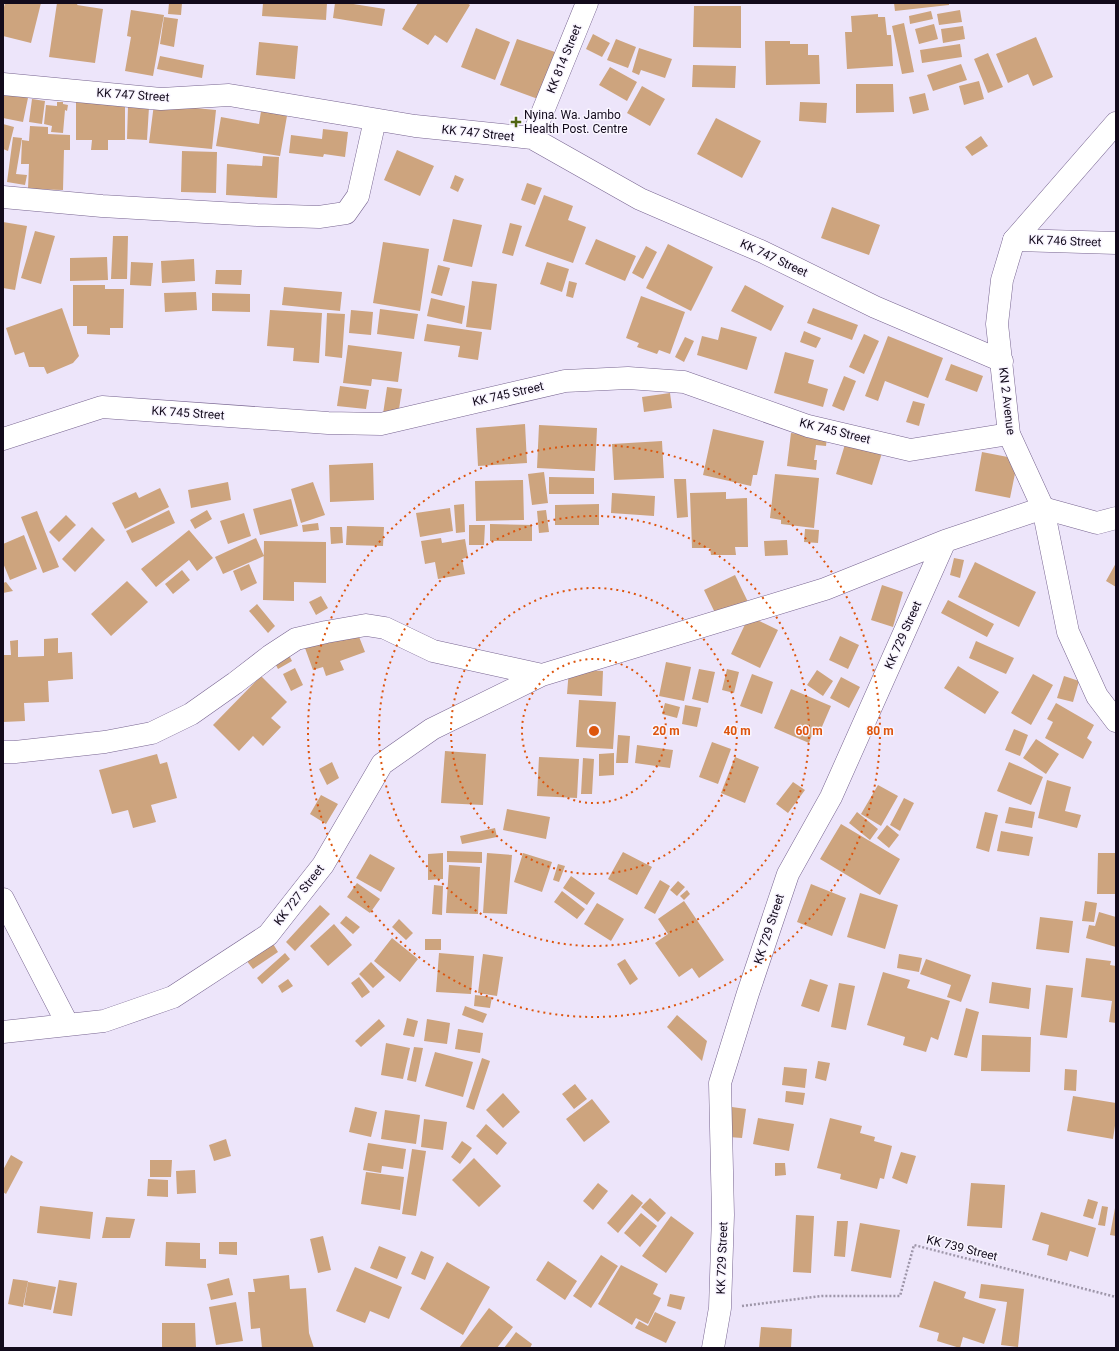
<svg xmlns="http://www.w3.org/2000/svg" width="1119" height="1351" font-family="Roboto,sans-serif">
	<rect width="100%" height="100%" fill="#ede5fa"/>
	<path fill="#cda47e" d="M5,3h36l-10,40 -28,-7v-25z
		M57,3h21l-1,2 26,4 -8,54 -46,-6z
		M169,3h13l-1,12 -13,-1z
		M263,3h64l-1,17 -64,-4z
		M335,3h12l38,6 -3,17 -49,-8z
		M418,3h49l3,2 -23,38 -12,-8 -7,10 -26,-16z
		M894,3h55v2l-54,6z
		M694,6h47v42l-48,-1z
		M131,10l33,5 -11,61 -28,-5 6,-34 -4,-1z
		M960,10l2,12 -23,3 -2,-11z
		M931,11l2,8 -23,5 -1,-8z
		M878,14v3h7l2,18h4l2,31 -46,3 -2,-37h7l-1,-16z
		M164,17l14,2 -4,28 -14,-3z
		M904,23l10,49 -12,2 -10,-48z
		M934,24l4,15 -19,5 -4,-15z
		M963,26l2,13 -22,4 -2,-14z
		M476,28l34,14 -15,38 -34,-13z
		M593,34l17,9 -8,14 -16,-8z
		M1036,37l17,40 -20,9 -5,-12 -20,9 -12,-29z
		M517,39l38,13 -17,47 -38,-14z
		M616,39l20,8 -8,21 -21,-8z
		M765,41h25v3h18v11h11l1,29 -54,1z
		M259,42l39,4 -3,33 -39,-4z
		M960,44l2,13 -40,6 -2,-13z
		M639,48l33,11 -7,19 -24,-8 -2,5 -7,-3z
		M988,53l15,34 -15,6 -14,-34z
		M160,56l44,9 -2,13 -45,-9z
		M961,64l6,16 -34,11 -6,-16z
		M693,65l43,1 -1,22 -43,-1z
		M610,67l27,15 -10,19 -28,-16z
		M979,81l5,18 -20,6 -5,-19z
		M856,84h37l1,28 -38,1z
		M642,86l23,13 -15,27 -23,-13z
		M3,88l26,5 -6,29 -20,-4z
		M925,93l4,17 -16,4 -4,-17z
		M32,99l13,2 -3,23 -13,-2z
		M57,102h6v2l5,1 -1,6 -2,-1 -2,23 -12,-1 1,-6 -8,-2 2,-19 11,1z
		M76,102l49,1v37h-17v10h-17l1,-10h-16z
		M800,102l27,1 -1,20 -27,-2z
		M154,104l62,6 -4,39 -63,-6z
		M262,105l26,5 -8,46 -64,-10 5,-29 38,7z
		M128,106l21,1 -2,33 -20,-1z
		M716,118l45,23 -19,37 -45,-24z
		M3,124l11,3 -6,24 -5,-2z
		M30,126l18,1v7l22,1v15h-6l-1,40 -35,-1 1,-25h-8l1,-24 7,1z
		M323,129l25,3 -3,25 -21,-3 -1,3 -34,-4 2,-18 31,4z
		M981,136l7,10 -16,10 -7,-9z
		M13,137l9,1 -6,36 11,1 -2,10 -18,-3z
		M397,150l37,16 -14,30 -36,-16z
		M182,151l35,1 -1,41 -35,-1z
		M263,156l16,1 -2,41 -51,-3 1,-31 35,2z
		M455,175l9,4 -6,13 -8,-4z
		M527,183l15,5 -7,17 -14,-5z
		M544,195l29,11 -5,14 18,7 -13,36 -48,-17z
		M832,207l48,18 -11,30 -48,-17z
		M453,219l29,6 -10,42 -29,-6z
		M3,222l24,4 -12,64 -12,-2z
		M510,223l12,3 -9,30 -11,-3z
		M35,231l20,5 -14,48 -20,-6z
		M113,236h15l-1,43h-16z
		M596,239l40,17 -11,25 -40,-17z
		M383,242l46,7 -9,62 -47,-8z
		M668,244l45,23 -22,44 -45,-23z
		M646,246l11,6 -14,27 -11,-6z
		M107,257l1,23 -38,1v-23z
		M194,259l1,22 -33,2 -1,-22z
		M131,262l22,1 -2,23 -21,-1z
		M547,262l22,7 -7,23 -22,-8z
		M438,265l12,3 -8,28 -11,-3z
		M216,270h26l-1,15 -26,-1z
		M472,281l25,3 -6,46 -25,-3z
		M569,281l8,2 -4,15 -7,-2z
		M73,285h32v4h19l-1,39h-13v7l-23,-1v-8h-14z
		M745,285l39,21 -13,25 -40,-20z
		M284,287l58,5 -2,19 -58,-6z
		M196,292l1,18 -32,2 -1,-19z
		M212,293l38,1v18l-38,-1z
		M641,296l44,16 -15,42 -11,-4 -2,4 -20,-7 2,-4 -13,-5z
		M431,298l34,8 -3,18 -35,-8z
		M62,308l17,48 -6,7 -26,11 -3,-7h-15l-5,-15 -9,3 -9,-27z
		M813,308l45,17 -6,15 -45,-17z
		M380,309l38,5 -4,25 -37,-5z
		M270,310l52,3 -3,50 -26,-2 1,-13 -27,-2z
		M351,310l22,2 -2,23 -22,-2z
		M327,313l18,1 -3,44 -17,-2z
		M427,324l55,8 -4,28 -20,-3 2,-11 -36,-5z
		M721,327l36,10 -10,33 -50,-15 5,-19 16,4z
		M804,331l17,7 -5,10 -16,-6z
		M864,334l15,7 -15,33 -15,-7z
		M888,336l55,22 -15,40 -43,-17 -7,20 -13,-5z
		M685,337l9,4 -10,21 -9,-5z
		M348,345l54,7 -4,30 -26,-3 -1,7 -28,-3z
		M785,352l29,8 -6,23 20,6 -5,18 -49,-14z
		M951,364l32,12 -6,16 -32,-12z
		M844,376l12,5 -12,30 -12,-5z
		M340,386l29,4 -3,19 -29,-3z
		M387,387l15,2 -4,27 -15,-2z
		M670,393l2,15 -28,4 -2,-15z
		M913,401l12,3 -6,22 -13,-4z
		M525,424l2,39 -49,3 -2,-38z
		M539,425l58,3 -2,43 -58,-3z
		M713,429l51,12 -7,34h-4l-2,11 -48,-11z
		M791,433l36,4 -1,9 -10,-1 -2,15h3l-1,10 -29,-4z
		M662,441l2,37 -50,2 -2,-36z
		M846,441l36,12 -10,32 -36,-11z
		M982,452l36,7 -8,39 -35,-7z
		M373,463l1,37 -44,2 -1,-37z
		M544,472l4,31 -16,2 -4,-31z
		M775,474l44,4 -5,50 -33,-4v-4l-11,-2z
		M549,477l45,1v16h-45z
		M674,479h12l2,38 -11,1z
		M523,480l1,40 -48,1 -1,-40z
		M228,482l3,18 -40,8 -3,-18z
		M313,482l12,33 -24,8 -10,-34z
		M160,488l9,19 -44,22 -13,-26 24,-11 3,6z
		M726,492v7l21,-1 1,49h-13l1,8h-25l-1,-7h-18l-2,-55z
		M612,493l43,3 -1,20 -43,-3z
		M291,499l7,27 -38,9 -7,-26z
		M464,504l1,28 -9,1 -2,-28z
		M599,504v21h-44v-20z
		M450,508l3,23 -33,6 -4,-24z
		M169,510l6,13 -43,20 -6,-12z
		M207,510l5,9 -17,10 -5,-9z
		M546,510l3,22 -10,1 -2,-22z
		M37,511l22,56 -16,6 -22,-56z
		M244,513l7,23 -23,8 -8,-23z
		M66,515l10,10 -17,17 -10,-10z
		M318,523l1,7 -16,2 -1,-7z
		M490,524l42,1v16h-42z
		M469,525h16l-1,20h-15z
		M347,526l37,1 -1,19 -37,-1z
		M92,527l13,13 -30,32 -13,-13z
		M330,527h12l1,16 -12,1z
		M805,529l14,1 -1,13 -14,-1z
		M189,530l24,28 -16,13 -8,-11 -33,27 -15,-18z
		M24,535l13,34 -27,11 -7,-17v-19z
		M256,538l8,18 -41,18 -8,-17z
		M441,538l1,5 23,-4 3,18 -6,2 3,15 -27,5 -3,-17 -10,2 -4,-23z
		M787,540l1,15 -23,1 -1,-15z
		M264,541l62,1v41l-32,-1v19l-31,-1z
		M954,558l10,2 -4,18 -10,-3z
		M975,562l61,30 -17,35 -61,-30z
		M1116,563v24l-10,-6z
		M249,564l8,19 -16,8 -8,-20z
		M182,570l8,10 -17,14 -8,-10z
		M735,575l13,27 -31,15 -13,-27z
		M127,581l21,21 -37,34 -20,-22z
		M6,582l7,9 -10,2v-10z
		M882,585l21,7 -10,35 -22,-7z
		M321,596l7,12 -12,7 -7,-13z
		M948,600l46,24 -7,13 -46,-24z
		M257,604l18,22 -7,7 -19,-22z
		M749,616l29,14 -18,38 -29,-14z
		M356,629l9,23 -25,9 4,9 -18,6 -3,-9 -10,3 -8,-22z
		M840,636l19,9 -11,24 -19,-9z
		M58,638v15l14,-1 1,27 -25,2 1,21 -25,1 1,18 -22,1v-67h8l-1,-14 8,-1v17l26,-1v-17z
		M976,641l38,17 -8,16 -37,-16z
		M287,651l5,10 -14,8 -5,-10z
		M666,662l25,5 -7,34 -25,-5z
		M958,666l41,26 -14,22 -41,-26z
		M295,668l8,17 -12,6 -8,-17z
		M569,669l34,2 -1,25 -35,-2z
		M699,669l16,3 -7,31 -16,-4z
		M727,669l12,3 -5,21 -12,-3z
		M817,670l16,11 -10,15 -16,-11z
		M752,674l21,8 -11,32 -22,-8z
		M1033,674l20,11 -22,40 -20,-12z
		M261,676l26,26 -16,16 10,9 -18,19 -10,-10 -14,15 -26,-26z
		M1064,676l15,5 -6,21 -16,-4z
		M841,677l19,10 -11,21 -19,-10z
		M791,689l40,17 -10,23 -6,-2 -6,16 -35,-15z
		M579,700l37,2 -3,47 -37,-2z
		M665,703l15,4 -3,11 -15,-4z
		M1056,703l38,22 -7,13 5,4 -9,17 -38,-21 8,-16 -6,-3z
		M685,705l16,3 -4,19 -15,-3z
		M1014,729l14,6 -8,21 -15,-6z
		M618,735l12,1 -2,27h-12z
		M1036,739l23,15 -13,20 -23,-16z
		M712,742l19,7 -13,35 -19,-7z
		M637,745l36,5 -3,18 -35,-5z
		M445,751l41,3 -3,51 -42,-2z
		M614,753v22l-15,1v-22z
		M157,754l3,10 7,-2 10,36 -26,7 5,17 -23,6 -5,-18 -16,4 -13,-44z
		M539,757l40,2 -2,39 -40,-2z
		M735,757l24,10 -14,36 -24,-10z
		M583,758l11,1 -2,35h-11z
		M332,762l7,16 -12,7 -8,-16z
		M1009,762l34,15 -12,28 -34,-14z
		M1047,780l24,7 -6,24 16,4 -4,13 -39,-10z
		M793,782l12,8 -17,23 -12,-9z
		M878,785l20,11 -17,30 -20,-12z
		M321,795l17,9 -12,20 -16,-10z
		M904,798l10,5 -14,28 -10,-6z
		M1009,807l26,5 -3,16 -27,-5z
		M507,809l43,8 -4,22 -43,-9z
		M857,812l21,17 -8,11 -21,-17z
		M985,812l13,3 -9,37 -13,-4z
		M841,824l59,35 -20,36 -60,-36z
		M887,825l12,10 -10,13 -12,-10z
		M495,828l2,9 -35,7 -2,-8z
		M1001,831l32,6 -4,19 -32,-5z
		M447,851l35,1v11l-35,-1z
		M623,852l29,15 -15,28 -29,-16z
		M443,853v26l-15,1v-26z
		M487,853l25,2 -5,59 -24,-1z
		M523,853l29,9 -10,30 -28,-10z
		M1098,853h18v41h-19z
		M370,854l25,14 -14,24 -25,-14z
		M558,864l7,2 -6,16 -6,-2z
		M449,865l31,2 -2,47 -32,-1z
		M571,876l24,17 -8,12 -24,-17z
		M660,880l10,6 -15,28 -11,-6z
		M678,881l7,6 -8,9 -7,-6z
		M357,883l23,16 -10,14 -23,-16z
		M811,884l35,14 -14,38 -35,-14z
		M434,885l9,1 -1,29 -10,-1z
		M687,890l3,4 -6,6 -4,-4z
		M562,891l23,18 -8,10 -23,-17z
		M860,893l38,12 -13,44 -38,-12z
		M684,901l40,59 -25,18 -7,-10 -13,9 -24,-34 13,-9 -10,-15z
		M1085,901l12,2 -3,19 -12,-1z
		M597,903l27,16 -13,22 -27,-17z
		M320,905l10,9 -35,37 -9,-9z
		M1099,912l17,5v30l-30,-9 3,-13 6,1z
		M346,916l14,11 -7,7 -13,-11z
		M1040,917l33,4 -4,32 -33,-4z
		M399,919l14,14 -7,7 -14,-13z
		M334,924l18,21 -24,21 -18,-20z
		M392,938l26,21 -18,23 -26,-21z
		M425,939h16v11h-16z
		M272,942l6,10 -25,17 -7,-9z
		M285,953l5,6 -28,25 -5,-6z
		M439,953l35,3 -3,38 -35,-2z
		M483,954l20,3 -6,39 -19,-3z
		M899,954l23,4 -3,14 -22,-4z
		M1086,958l25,3 -1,4 6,1v57l-7,-1 3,-21 -31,-4z
		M625,959l13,20 -8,6 -13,-21z
		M926,959l45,16 -10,27 -14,-5 4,-12 -31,-11z
		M371,962l14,15 -12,11 -14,-14z
		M883,972l27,8 -3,8 43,13 -12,39 -7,-3 -5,15 -23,-7 2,-8 -38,-12z
		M359,977l11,15 -8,6 -11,-15z
		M288,979l5,7 -11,7 -4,-7z
		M810,979l18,6 -9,27 -18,-6z
		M992,982l39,6 -2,21 -40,-6z
		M839,983l16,3 -9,44 -15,-3z
		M1046,985l27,3 -6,50 -27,-3z
		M475,995l17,2 -2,11 -16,-2z
		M465,1006l22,8 -4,9 -21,-8z
		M966,1008l13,4 -12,46 -13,-3z
		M677,1015l30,26 -5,20 -35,-34z
		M407,1018l11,3 -4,16 -11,-2z
		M379,1019l6,7 -24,21 -6,-6z
		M427,1019l23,4 -3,21 -23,-3z
		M458,1029l25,4 -3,20 -25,-4z
		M982,1035l49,2 -1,35 -49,-1z
		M386,1043l24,5 -7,31 -22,-4z
		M414,1047l9,1 -7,34 -9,-2z
		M435,1052l38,10 -10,35 -38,-11z
		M482,1058l8,3 -16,49 -8,-3z
		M818,1061l12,2 -4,18 -11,-3z
		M784,1067l23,2 -2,19 -23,-3z
		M1065,1069l12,1 -1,21 -12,-1z
		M575,1084l12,15 -13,10 -12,-15z
		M786,1091l19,2 -2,12 -18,-3z
		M503,1093l17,19 -17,16 -17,-18z
		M1073,1096l43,7v16l-3,20 -46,-8z
		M592,1099l18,23 -26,20 -18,-23z
		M355,1107l22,5 -6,25 -22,-5z
		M732,1107l14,2 -4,29 -13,-1z
		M385,1110l35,5 -4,29 -35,-5z
		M758,1118l36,6 -5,27 -36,-7z
		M830,1118l32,8 -2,7 15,4 -1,4 18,5 -8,33 -4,-1 -3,11 -37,-10 1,-5 -24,-6z
		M424,1119l23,3 -4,28 -22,-3z
		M486,1124l21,19 -10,12 -21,-19z
		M226,1139l5,17 -17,5 -5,-16z
		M462,1141l10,7 -12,16 -9,-7z
		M368,1143l38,6 -3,20 -21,-3 -1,7 -18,-3z
		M412,1149l14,2 -10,65 -14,-2z
		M901,1152l15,4 -9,28 -15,-6z
		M11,1155l12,7 -17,32 -3,-2v-22z
		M474,1158l27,28 -22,21 -27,-27z
		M150,1160h22l-1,17h-21z
		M775,1163h10l1,12 -11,1z
		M195,1170l1,23 -19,1 -1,-23z
		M366,1172l38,5 -4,33 -39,-6z
		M148,1179l20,1v17l-21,-1z
		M598,1183l10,8 -15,19 -10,-9z
		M971,1183l34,2 -3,43 -35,-2z
		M632,1194l11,9 -25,30 -11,-10z
		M650,1198l16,15 -8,9 -17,-15z
		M1088,1199l10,3 -5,17 -10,-3z
		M40,1206l53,6 -3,27 -53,-6z
		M1102,1206l6,1 -3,19 -7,-1z
		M1115,1208h1v28l-6,-1z
		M1041,1212l55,16 -8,29 -18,-6 -3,10 -20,-6 2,-10 -17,-5z
		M641,1213l16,13 -17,21 -16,-14z
		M796,1215l18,1 -3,57 -18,-1z
		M671,1216l23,17 -28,40 -24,-17z
		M106,1217l29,2 -5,19h-28z
		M837,1221h11l-3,36 -11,-1z
		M860,1223l40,7 -9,48 -40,-7z
		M323,1236l8,34 -13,3 -8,-34z
		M166,1242l34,1v16h6v9l-41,-2z
		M219,1242h18v13l-18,-1z
		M379,1246l27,11 -9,22 -27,-11z
		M421,1251l13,6 -9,23 -14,-6z
		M601,1255l17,11 -27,42 -18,-12z
		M548,1261l29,20 -12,19 -29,-20z
		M447,1262l43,25 -27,48 -43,-26z
		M621,1265l37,19 -5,10 8,4 -13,26 -12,-6 -4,7 -34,-21z
		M355,1267l47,20 -13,32 -19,-8 -5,12 -29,-12z
		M289,1275l1,14 16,-1 3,45 5,15h-52l-2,-20 -9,1 -3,-37h7l-2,-13z
		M229,1278l4,17 -22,5 -4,-16z
		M13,1279l15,2 -5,26 -15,-3z
		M59,1280l18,3 -5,33 -19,-3z
		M934,1281l32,11 -2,6 32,11 -12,35 -21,-7 -3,11 -23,-7 2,-8 -20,-6z
		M28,1282l28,5 -5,23 -27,-5z
		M981,1284l43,5 -6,58 -17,-2 6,-43 -28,-4z
		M670,1294l15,3 -4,13 -14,-4z
		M236,1302l7,39 -27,4 -7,-38z
		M489,1308l24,19 -16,21h-38z
		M655,1312l21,10 -10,21 -31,-15 4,-7 9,5z
		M162,1323h33l1,25h-34z
		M761,1327l31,2 -1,19h-32z
		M516,1332l16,12 -2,4h-26z"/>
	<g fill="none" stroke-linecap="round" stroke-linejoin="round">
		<g stroke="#776490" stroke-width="23">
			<path id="street" d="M3,84l158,15 68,-4 186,31 117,12 108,61 123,53 112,55 127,54
				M532,138l55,-135
				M3,197l99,9 155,9 62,2 27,-4 12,-17 17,-76
				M1014,240l102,3
				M3,439l99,-32 226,16 53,1 184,-43 63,-3 56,4 124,44 102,24 99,-16
				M3,752h12l90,-10 47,-9 39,-19 44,-31 35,-27 26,-17 30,-7 40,-7 19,3 48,23 109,24
				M3,899l65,126
				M3,1032l101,-11 69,-24 95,-62 55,-70 59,-101 50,-35 110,-54 283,-86 120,-48 98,-33 54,15 19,-5
				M713,1348l7,-40 3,-93 -3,-132 28,-90 40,-119 43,-77 114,-256"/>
		</g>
		<g stroke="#776490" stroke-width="23">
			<path id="secondary" d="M1116,123l-102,117 -12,40 -5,44 12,110 34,74 25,124 29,64 19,25"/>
		</g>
		<path stroke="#9e96a9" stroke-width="2.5" stroke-dasharray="2 2" stroke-linecap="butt" d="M742,1306l80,-10h78l14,-51 202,52"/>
		<use href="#street" stroke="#fff" stroke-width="22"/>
		<use href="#secondary" stroke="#fff" stroke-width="22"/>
	</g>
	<g fill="none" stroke="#dd550d" stroke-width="2" stroke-dasharray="2 4">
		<circle cx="594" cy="731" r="72"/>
		<circle cx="594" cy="731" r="143"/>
		<circle cx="594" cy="731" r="215"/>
		<circle cx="594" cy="731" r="286"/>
	</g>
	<path fill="#516612" stroke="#f9f5ff" stroke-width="1.5" d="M514 116h4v4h4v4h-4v4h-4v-4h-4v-4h4z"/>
	<g text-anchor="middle" stroke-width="3" stroke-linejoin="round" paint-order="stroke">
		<g font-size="12" fill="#120a1b" stroke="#f9f5ff">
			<text transform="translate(564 59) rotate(-68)" y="4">KK 814 Street</text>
			<text transform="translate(133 95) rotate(4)" y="4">KK 747 Street</text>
			<text transform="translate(478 133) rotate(6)" y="4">KK 747 Street</text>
			<text transform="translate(1065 241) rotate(2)" y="4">KK 746 Street</text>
			<text transform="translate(774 258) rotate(25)" y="4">KK 747 Street</text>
			<text transform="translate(508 394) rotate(-13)" y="4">KK 745 Street</text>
			<text transform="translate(1007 401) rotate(83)" y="4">KN 2 Avenue</text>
			<text transform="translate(188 413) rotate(4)" y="4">KK 745 Street</text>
			<text transform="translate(835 431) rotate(14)" y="4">KK 745 Street</text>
			<text transform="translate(903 635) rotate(-66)" y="4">KK 729 Street</text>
			<text transform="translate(299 895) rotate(-52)" y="4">KK 727 Street</text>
			<text transform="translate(769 929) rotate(-72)" y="4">KK 729 Street</text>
			<text transform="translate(962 1248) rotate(14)" y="4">KK 739 Street</text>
			<text transform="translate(722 1258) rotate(-88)" y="4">KK 729 Street</text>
		</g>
		<g font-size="12" fill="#120a1b" stroke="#f9f5ff" text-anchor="start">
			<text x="524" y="119">Nyina. Wa. Jambo<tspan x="524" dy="14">Health Post. Centre</tspan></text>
		</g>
	</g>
	<circle cx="594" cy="731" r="6" fill="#dd550d" stroke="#f9f5ff" stroke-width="2"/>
	<g font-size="12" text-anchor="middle" font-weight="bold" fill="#dd550d" stroke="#f9f5ff" stroke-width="3" stroke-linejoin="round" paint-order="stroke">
		<text x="666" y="735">20 m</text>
		<text x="737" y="735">40 m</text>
		<text x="809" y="735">60 m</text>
		<text x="880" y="735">80 m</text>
	</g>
	<rect width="1119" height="1351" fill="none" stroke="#120a1b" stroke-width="8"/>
</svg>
